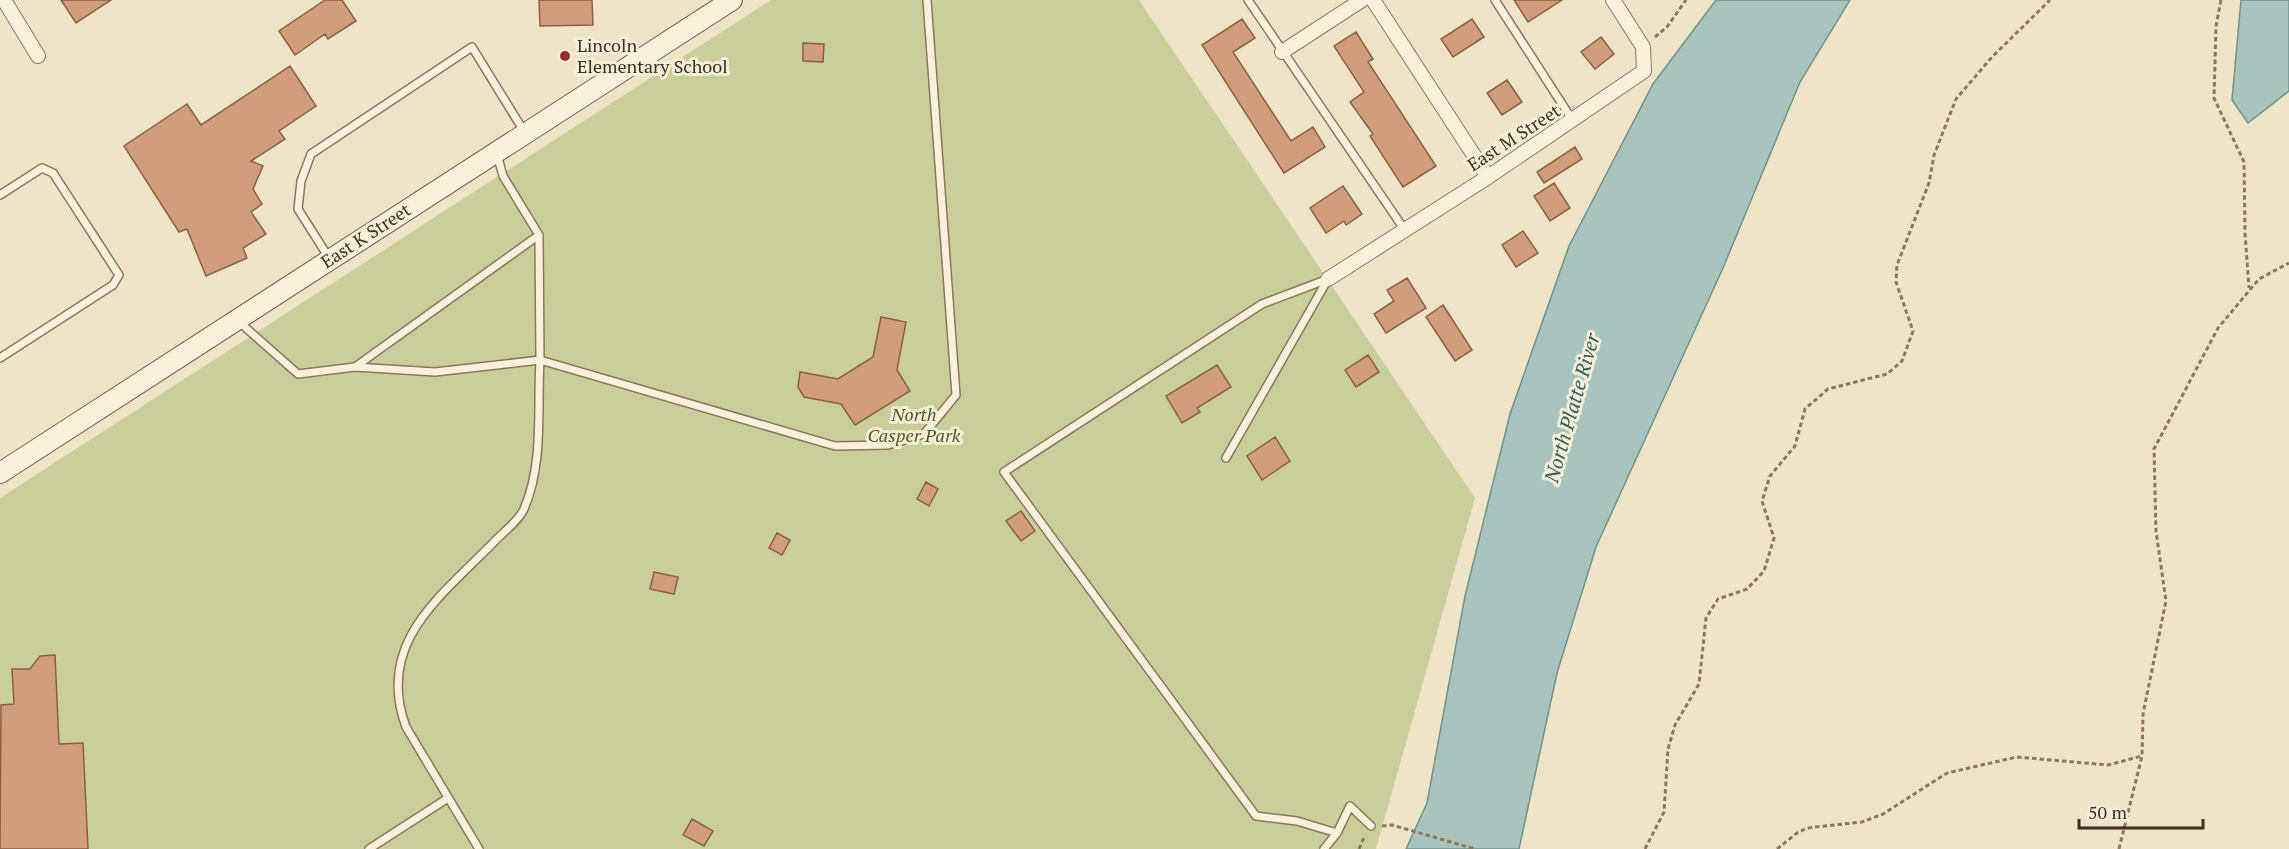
<svg xmlns="http://www.w3.org/2000/svg" width="2289" height="849" font-family="'PT Serif',serif">
	<rect width="100%" height="100%" fill="#f0e4c8"/>
	<path fill="#c9cf9b" d="M771,0h368l336,498 -99,351h-1376v-351z"/>
	<path fill="#a9c4bc" stroke="#6f938a" stroke-width="1.5" d="M1716,0h134l-50,82 -77,186 -127,279 -39,126 -38,176h-113l21,-46 38,-207 45,-182 59,-168 84,-162z
		M2241,0h48v91l-41,32 -16,-23z"/>
	<path fill="#cf9f7d" stroke="#8d5f41" stroke-width="1.5" d="M61,0h50l-35,23z
		M325,0h17l14,21 -28,18 -3,-5 -30,21 -16,-24z
		M539,0h53l1,25 -53,1z
		M1514,0h48l-34,22z
		M1242,19l13,19 -22,14 58,89 22,-14 12,20 -41,26 -82,-128z
		M1472,19l12,18 -31,20 -12,-18z
		M1356,32l17,27 -5,3 68,104 -33,21 -33,-51 3,-2 -23,-32 14,-10 -30,-46z
		M1601,37l13,17 -19,15 -14,-17z
		M803,43l21,1 -1,18 -20,-1z
		M290,66l26,40 -37,25 6,8 -34,22 12,5 -10,23 9,15 -11,8 15,22 -23,14 4,10 -41,18 -19,-47 -8,3 -55,-86 63,-42 14,21z
		M1507,80l15,22 -20,13 -15,-22z
		M1575,147l7,12 -38,24 -7,-11z
		M1554,183l16,25 -20,13 -16,-25z
		M1343,186l19,28 -16,11 -2,-4 -18,12 -16,-25z
		M1523,231l15,22 -22,14 -14,-22z
		M1407,278l19,30 -40,25 -12,-19 20,-13 -7,-11z
		M1443,305l29,45 -17,11 -29,-44z
		M881,317l25,5 -9,48 13,21 -55,34 -14,-21 -37,-7 -6,-10 2,-15 38,7 35,-22z
		M1368,355l11,17 -23,15 -11,-17z
		M1217,365l14,22 -34,21 3,4 -18,11 -16,-27z
		M1275,437l15,24 -28,19 -15,-24z
		M926,482l12,7 -9,17 -12,-7z
		M1021,511l14,20 -14,10 -15,-20z
		M777,533l13,7 -8,15 -13,-7z
		M654,572l24,5 -4,17 -24,-5z
		M55,655l4,89 24,-1 5,106h-88l1,-144 13,-1 -2,-35h18l10,-13z
		M692,819l21,12 -9,15 -21,-11z"/>
	<g fill="none" stroke-linecap="round" stroke-linejoin="round">
		<g stroke="#8d765c" stroke-width="10">
			<path id="lane" d="M1248,0l156,229
				M1495,0l78,121
				M0,195l42,-27 11,5 66,102 -6,10 -113,73
				M329,258l-31,-49 3,-28 10,-27 161,-107 53,86
				M1328,279l-66,25 -258,168 252,344 41,5 40,12 13,-27 21,20
				M238,321l60,53 57,-7 184,-132
				M355,367l80,5 105,-12 -1,-125 -36,-59 -6,-22
				M1226,458l102,-179
				M369,849l79,-51
				M479,849l-73,-122c-31,-84 34,-130 87,-184 9,-10 26,-22 31,-34 20,-46 13,-100 16,-149l295,86 53,-1 36,-11 32,-39 -29,-395
				M1324,849l13,-16"/>
		</g>
		<g stroke="#8d765c" stroke-width="16">
			<path id="street" d="M4,0l34,56
				M1373,0l115,177
				M1282,52l80,-52
				M1328,279l160,-102 156,-106 -1,-24 -30,-47"/>
		</g>
		<g stroke="#6f573f" stroke-width="22">
			<path id="secondary" d="M0,473l732,-473"/>
		</g>
		<path stroke="#8d765c" stroke-width="3" stroke-dasharray="4.5 3" stroke-linecap="butt" d="M2221,0l-5,26 -2,72 30,64 1,71 4,55
			M1655,37l12,-10 19,-27
			M1382,826l10,-1 83,24
			M1359,849l6,-14
			M1645,849l19,-37 4,-63 7,-24 24,-41 7,-66 12,-19 29,-10 17,-18 10,-33 -12,-37 8,-25 25,-30 10,-37 23,-20 59,-15 15,-13 11,-30 -17,-49 1,-17 32,-82 5,-28 22,-56 36,-42 58,-57
			M1777,849l20,-16 10,-5 55,-6 21,-8 64,-41 70,-16 91,8 34,-9
			M2119,849l23,-93 1,-42 23,-113 -10,-70 -2,-82 64,-121 41,-49 30,-16"/>
		<use href="#lane" stroke="#faf1dc" stroke-width="7"/>
		<use href="#street" stroke="#faf1dc" stroke-width="14"/>
		<use href="#secondary" stroke="#faf1dc" stroke-width="20"/>
	</g>
	<circle fill="#9e2a2b" stroke="#f7eed8" stroke-width="2" cx="565" cy="56" r="6"/>
	<g text-anchor="middle" stroke-width="6" stroke-linejoin="round" paint-order="stroke">
		<g font-size="18" fill="#3d2e20" stroke="#f7eed8" text-anchor="start">
			<text x="577" y="52">Lincoln<tspan x="577" dy="21">Elementary School</tspan></text>
		</g>
		<g font-size="18" fill="#3d2e20" stroke="#f7eed8">
			<text transform="translate(1514 138) rotate(-33)" y="6">East M Street</text>
			<text transform="translate(366 236) rotate(-33)" y="6">East K Street</text>
		</g>
		<g font-size="18" font-style="italic" fill="#4d5a26" stroke="#f7eed8">
			<text x="914" y="421">North<tspan x="914" dy="21">Casper Park</tspan></text>
		</g>
		<g font-size="20" font-style="italic" fill="#2f5d5a" stroke="#f7eed8">
			<text transform="translate(1572 408) rotate(-74)" y="7">North Platte River</text>
		</g>
	</g>
	<path d="M2079 819v9h124v-9" fill="none" stroke="#3d2e20" stroke-width="3"/>
	<text x="2088" y="819" font-size="18" fill="#3d2e20" stroke="#f7eed8" stroke-width="4.5" paint-order="stroke">50 m</text>
</svg>
